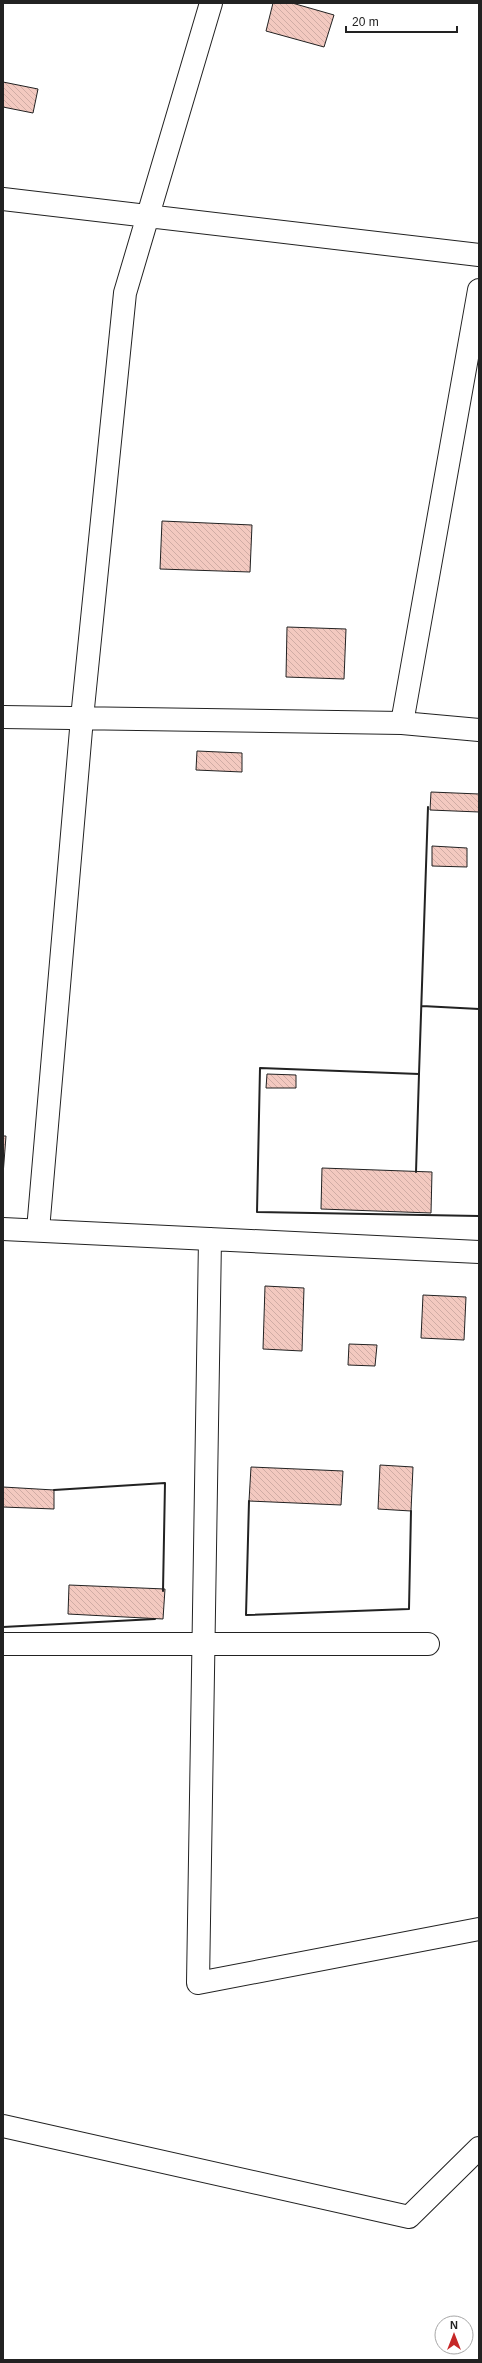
<svg xmlns="http://www.w3.org/2000/svg" width="482" height="2363" font-family="Helvetica,sans-serif">
	<defs>
		<pattern id="building-back-hatch" width="6" height="6" patternUnits="userSpaceOnUse"><rect width="6" height="6" fill="#f3c9c0"/><path d="M-1 5l2 2M0 0l6 6M5-1l2 2" fill="none" stroke="#d0aca5"/></pattern>
	</defs>
	<rect width="100%" height="100%" fill="#fff"/>
	<path fill="url(#building-back-hatch)" stroke="#222" d="M273,3h19l42,12 -10,32 -58,-16z
		M3,82l35,7 -5,24 -30,-6z
		M162,521l90,4 -2,47 -90,-3z
		M287,627l59,2 -2,50 -58,-2z
		M197,751l45,2v19l-46,-2z
		M431,792l48,2v18l-49,-2z
		M432,846l35,2v19l-35,-1z
		M267,1074l29,1v13h-30z
		M3,1136h3l-3,39z
		M322,1168l110,4 -1,41 -110,-4z
		M265,1286l39,2 -2,63 -39,-2z
		M423,1295l43,2 -2,43 -43,-2z
		M349,1344l28,1 -2,21 -27,-1z
		M380,1465l33,2 -2,44 -33,-2z
		M251,1467l92,4 -2,34 -92,-4z
		M3,1487l51,3v19l-51,-2z
		M69,1585l96,4 -2,30 -95,-5z"/>
	<g fill="none" stroke-linecap="round" stroke-linejoin="round">
		<g stroke="#222" stroke-width="24">
			<path id="minor" d="M3,199l476,56
				M3,717l399,6 77,7
				M402,723l77,-433
				M3,1229l476,23
				M38,1230l44,-512 43,-425 86,-290
				M210,1239l-12,744 281,-54
				M3,1644h425
				M3,2126l406,91 70,-69"/>
		</g>
		<use href="#minor" stroke="#fff" stroke-width="22"/>
		<path stroke="#222" stroke-width="2" d="M428,807l-9,267 -159,-6 -3,144 222,4
			M422,1006l57,3
			M416,1172l3,-98
			M54,1490l111,-7 -2,108
			M249,1501l-3,114 163,-6 2,-98
			M3,1627l152,-8"/>
	</g>
	<rect width="482" height="2363" fill="none" stroke="#222222" stroke-width="8"/>
	<g transform="translate(454 2335)"><circle r="19" fill="#ffffff" stroke="#a7a7a7"/>
	<path d="M0-3L7 15L0 10L-7 15Z" fill="#c62828"/>
	<text y="-6" font-size="11" font-weight="bold" text-anchor="middle" fill="#222222">N</text>
	</g>
	<path d="M346 26v6h111v-6" fill="none" stroke="#222222" stroke-width="2"/>
	<text x="352" y="26" font-size="12" fill="#222222" stroke="#ffffff" stroke-width="3" paint-order="stroke">20 m</text>
</svg>
